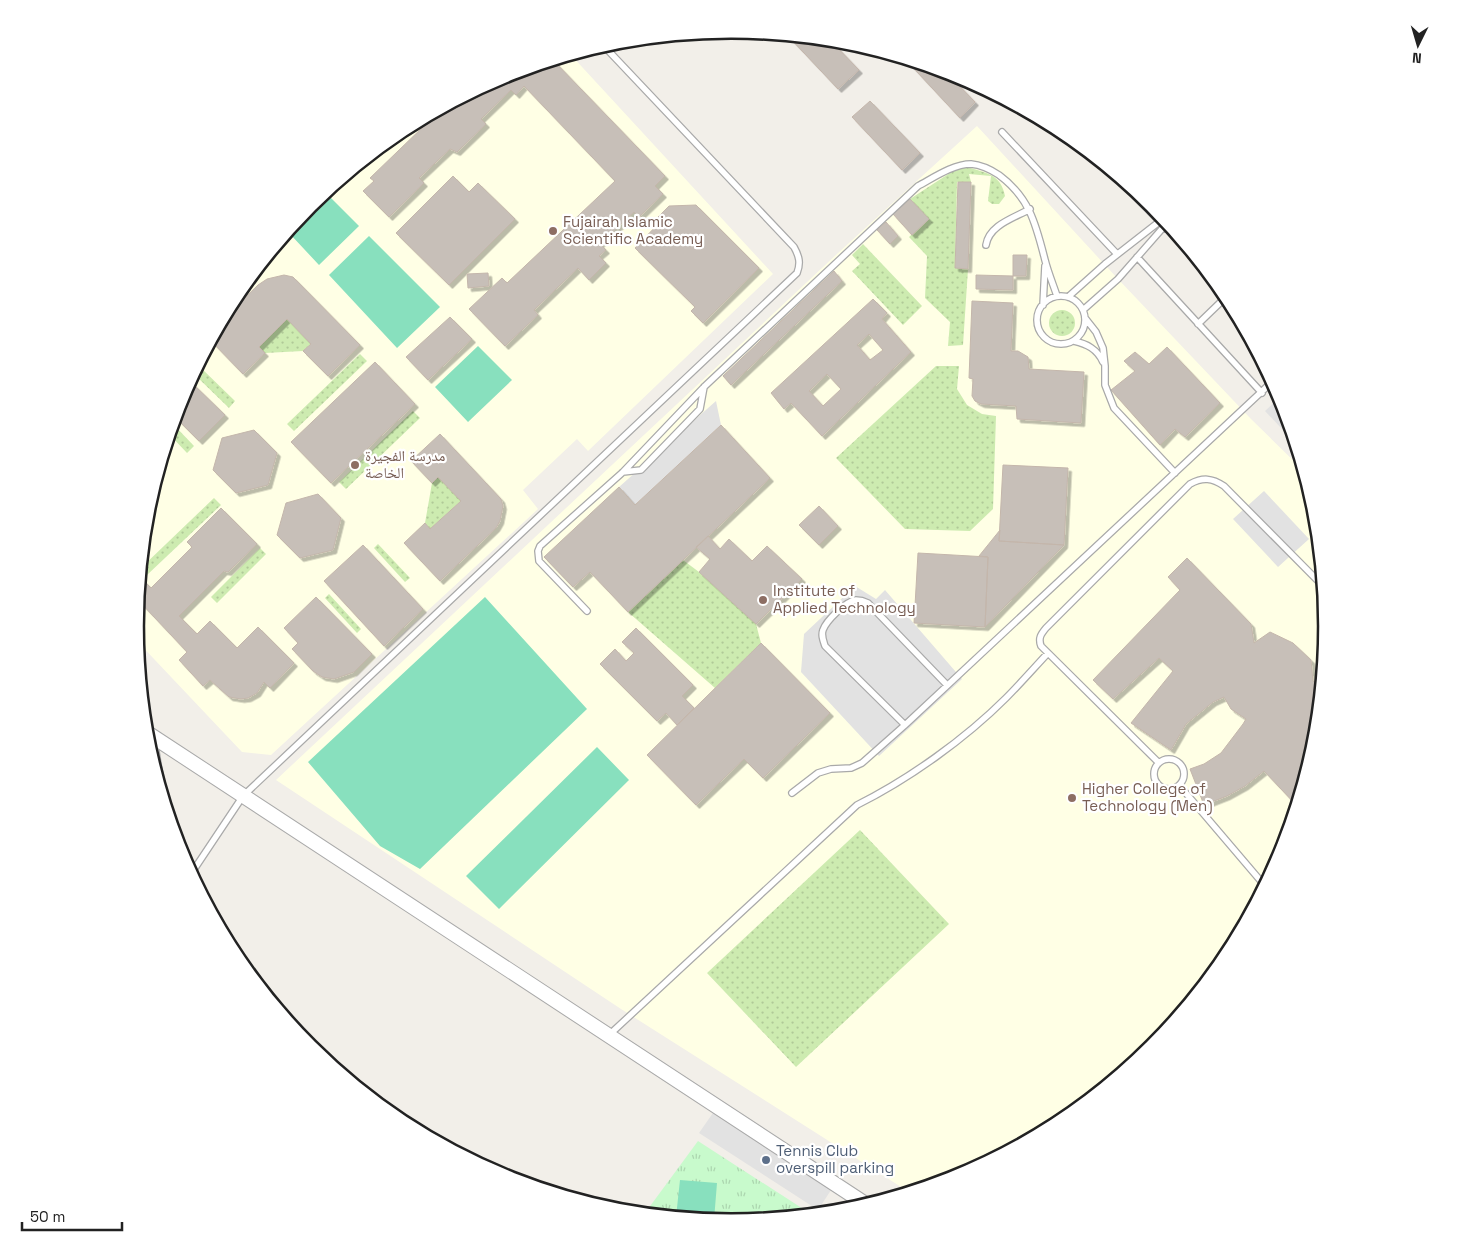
<svg xmlns="http://www.w3.org/2000/svg" width="1463" height="1252" font-family="'Space Grotesk','Noto Naskh Arabic',sans-serif">
	<defs>
		<pattern id="grass-dots" width="8" height="8" patternUnits="userSpaceOnUse" patternTransform="scale(1.25)"><rect width="8" height="8" fill="#cdebb0"/><path d="M2 2h.1M6 6h.1" fill="none" stroke="#b0c997" stroke-width="1.8" stroke-linecap="round"/></pattern>
		<pattern id="park-tufts" width="24" height="20" patternUnits="userSpaceOnUse" patternTransform="scale(1.25)"><rect width="24" height="20" fill="#c8facc"/><path d="M3 7l-1-3M5 7V3M7 7l1-3M15 17l-1-3M17 17v-4M19 17l1-3" fill="none" stroke="#acd6af"/></pattern>
		<filter id="shadow"><feDropShadow dx="3.5" dy="3.5" stdDeviation="0" flood-color="#0004"/></filter>
	</defs>
	<rect width="100%" height="100%" fill="#f2efe9"/>
	<path fill="#ffffe5" d="M571,55l202,219 -185,177 -11,-12 -54,51 15,19 -267,246 -29,-3 -105,-111 -1,-15 11,-117 34,-111 55,-103 74,-91 91,-74 103,-55z
		M977,126l141,153 133,140 54,53 11,38 11,116 -11,117 -34,111 -55,103 -74,91 -91,74 -103,55 -50,15 -288,-183 -345,-229 562,-527z"/>
	<path fill="url(#grass-dots)" d="M967,167c19,6 34,7 38,29l-6,8h-7l-4,-3 3,-25 -22,-2 2,8h-14l-2,86 13,1 -5,76 -15,1 2,-24 -25,-24 2,-42 -18,-19 20,-18 -19,-20 43,-28z
		M863,244l59,62 -19,19 -51,-54 8,-7 -8,-9z
		M1049 323a13 13 0 1 1 26 0a13 13 0 1 1-26 0Z
		M287,319l24,25 -8,7 -38,2 -6,-6z
		M360,354l7,7 -73,70 -7,-7z
		M198,365l37,36 -6,7 -35,-34z
		M936,366h23l-2,23 10,16 15,9 14,2 -3,93 -23,22 -65,-2 -69,-71z
		M413,411l7,7 -74,71 -7,-7z
		M173,424l21,22 -7,7 -17,-18z
		M438,477l23,24 -31,28 -5,-6 7,-40z
		M214,498l7,7 -74,70 -6,-7z
		M378,544l32,34 -5,4 -31,-34z
		M260,548l6,6 -49,49 -6,-6z
		M683,560l16,12 57,52 5,19 -46,45 -87,-76z
		M329,594l32,35 -4,4 -32,-35z
		M860,830l89,94 -153,143 -89,-94z"/>
	<path fill="url(#park-tufts)" d="M698,1141l113,73 -80,8 -86,-9z"/>
	<path fill="#88e0be" d="M329,196l30,30 -40,39 -29,-31z
		M369,236l71,71 -43,41 -68,-73z
		M478,346l34,34 -44,42 -33,-35z
		M485,597l102,112 -167,160 -40,-23 -72,-84z
		M597,747l32,33 -130,129 -33,-33z
		M680,1180l37,3 -3,37 -38,-3z"/>
	<path fill="#e2e2e2" d="M1281,396l1,2 15,47 -32,-34z
		M716,401l5,24 -86,80 -16,-18z
		M1264,491l45,48 -31,28 -45,-48z
		M855,586l21,13 9,-9 77,89 -83,77 -78,-84 3,-38z
		M715,1110l118,77 -15,23 -119,-77z"/>
	<path fill="#c7bfb8" stroke="#c4b6ab" fill-rule="evenodd" filter="url(#shadow)" d="M787,35l43,5 29,30 -21,19z
		M904,58l41,13 30,31 -15,16z
		M553,60l112,116 -10,10 8,8 -24,23 -5,-5 -34,32 6,6 -7,6 7,7 -17,17 -11,-12 -44,42 4,5 -33,31 -36,-37 33,-31 5,5 108,-102 -91,-95 -8,9 -5,-5 -30,29 5,5 -29,28 -7,-3 -31,29 5,5 -35,34 -26,-26 11,-10 -4,-3 56,-54 -5,-5 83,-44z
		M870,101l50,52 -18,17 -50,-53z
		M453,176l16,16 9,-9 37,36 -66,66 -53,-52z
		M958,182h13l-3,87 -13,-1z
		M910,199l19,20 -17,16 -19,-21z
		M696,205l63,63 -56,55 -12,-12 4,-4 -60,-59 25,-26 -2,-5 11,-11z
		M886,222l12,14 -8,8 -13,-14z
		M1013,255h14l-1,21h-13z
		M834,271l8,10 -111,104 -8,-9z
		M488,273l1,13 -21,2 -1,-14z
		M284,275l9,2 67,68 -32,31 -25,-25 8,-7 -24,-25 -28,28 6,6 -22,21 -32,-33 13,-23 34,-33 9,-6z
		M976,275l37,1v14l-37,-1z
		M873,299l14,14 -5,6 29,33 -89,84 -31,-33 -7,6 -13,-16zM869,334l14,16 -13,10 -13,-15zM827,374l14,15 -18,17 -14,-15z
		M972,301l41,2 -2,48h7l10,6 1,12 55,3 -3,51 -64,-4 -1,-13 -35,-2 -6,-3 -3,-5 1,-17 -4,-1z
		M450,317l22,22 -44,41 -22,-23z
		M1167,347l53,56 -35,34 -10,-8 -15,16 -49,-55 24,-19 -11,-10 11,-9 14,12z
		M375,362l40,42 -84,79 -40,-41z
		M190,381l35,34 -26,26 -24,-24 6,-19z
		M721,425l49,53 -142,134 -38,-40 -17,15 -29,-30 75,-70 16,18z
		M254,430l23,23 -9,32 -32,8 -23,-23 9,-32z
		M440,434l61,65 2,7 -3,15 -4,7 -56,53 -36,-38 21,-20 5,6 31,-28 -23,-24 -6,6 -21,-22z
		M1003,465l65,3 -4,77 -65,-4z
		M318,494l23,24 -8,32 -33,8 -23,-23 9,-32z
		M819,506l19,20 -19,19 -20,-20z
		M221,508l36,36 -29,28 -4,-1 -45,45 18,18 13,-13 27,27 21,-21 36,36 -24,25 -6,-6 -7,11 -9,5 -7,1 -12,-2 -19,-17 -7,6 -24,-26 8,-8 -49,-52 2,-23 11,11 41,-41 -5,-5z
		M1000,530l-1,11 65,4 -79,82 3,-70 -9,-1z
		M708,536l12,13 9,-10 23,22 15,-15 35,33 -46,45 -57,-52 11,-13 -14,-12z
		M363,545l60,64 -39,37 -60,-65z
		M918,553l70,4 -3,70 -71,-4z
		M1187,558l64,66 3,19 16,-11 23,11 18,17 2,21 8,8 -5,54 -19,63 -33,-35 -19,15 -18,10 -23,9 -14,-36 14,-5 17,-11 22,-29 3,-5 -15,-10 -7,-12 -11,5 -27,22 -15,26 -40,-27 42,-52 -14,-13 -46,41 -20,-19 87,-90 -12,-13z
		M316,597l56,57 -18,18 -20,7 -12,-2 -9,-6 -21,-22 6,-6 -14,-15z
		M636,628l57,57 -11,11 12,12 -17,17 -11,-12 -9,8 -57,-57 15,-15 11,12 8,-8 -12,-11z
		M761,643l69,70 -67,65 -19,-19 -48,46 -49,-50z"/>
	<g fill="none" stroke-linecap="round" stroke-linejoin="round">
		<g stroke="#a9a9a9" stroke-width="8">
			<path id="service" d="M1002,132l115,122
				M1104,164l101,104
				M986,245c3,-20 28,-27 44,-36
				M1137,257l125,136
				M1037 320a24 24 0 1 1 48 0a24 24 0 1 1-48 0Z
				M1068,297l37,-33 59,-46
				M1043,305l2,-39
				M1083,310l35,-31 50,-57
				M1085,318l11,14 7,16 2,18v19l9,23 61,65
				M1198,324l29,-28
				M1074,341c13,3 23,8 29,21
				M623,472l18,-2 59,-61 4,-22
				M1325,605l-1,6 3,10
				M587,611l-48,-50 -1,-10 2,-5 83,-74 82,-86 213,-200c15,-8 35,-22 53,-22 11,1 19,5 28,11 31,23 37,50 46,85 3,12 8,24 12,36
				M905,725l-80,-79c-2,-6 -4,-11 -2,-16 3,-9 23,-29 33,-30 4,0 8,1 12,3l79,82
				M154,740l9,55
				M1154 774a15 15 0 1 1 30 0a15 15 0 1 1-30 0Z
				M1159,763l-118,-117c-3,-8 0,-12 5,-18l144,-144c13,-7 22,-6 34,2l100,101
				M1179,785l86,101
				M792,793l26,-20 13,-4 20,-1 11,-5 43,-38 368,-344
				M191,874l52,-78 554,-523c4,-10 2,-17 -3,-26l-191,-202
				M609,1035l248,-230c52,-26 108,-66 149,-107 14,-14 28,-30 42,-45
				M848,1210l8,-13"/>
		</g>
		<g stroke="#a9a9a9" stroke-width="16">
			<path id="tertiary" d="M146,732l721,473"/>
		</g>
		<use href="#service" stroke="#fff" stroke-width="5.5"/>
		<use href="#tertiary" stroke="#fff" stroke-width="14"/>
	</g>
	<g fill="#8d6e63" stroke="#fff" stroke-width="2">
		<circle cx="553" cy="231" r="5"/>
		<circle cx="355" cy="465" r="5"/>
		<circle cx="763" cy="600" r="5"/>
		<circle cx="1072" cy="798" r="5"/>
	</g>
	<circle fill="#5c6f8a" stroke="#fff" stroke-width="2" cx="766" cy="1160" r="5"/>
	<g text-anchor="middle" stroke-width="4.5" stroke-linejoin="round" paint-order="stroke">
		<g font-size="15" fill="#785e54" stroke="#fff" text-anchor="start">
			<text x="563" y="227">Fujairah Islamic<tspan x="563" dy="17">Scientific Academy</tspan></text>
			<text x="365" y="461">مدرسة الفجيرة<tspan x="365" dy="17">الخاصة</tspan></text>
			<text x="773" y="596">Institute of<tspan x="773" dy="17">Applied Technology</tspan></text>
			<text x="1082" y="794">Higher College of<tspan x="1082" dy="17">Technology (Men)</tspan></text>
		</g>
		<g font-size="15" fill="#4e5e75" stroke="#fff" text-anchor="start">
			<text x="776" y="1156">Tennis Club<tspan x="776" dy="17">overspill parking</tspan></text>
		</g>
	</g>
	<path d="M0 0H1463V1252H0ZM144 626a587 587 0 1 1 1174 0a587 587 0 1 1-1174 0Z" fill="#fff" fill-rule="evenodd"/>
	<path fill="none" stroke="#222" stroke-width="2.5" d="M144 626a587 587 0 1 1 1174 0a587 587 0 1 1-1174 0Z"/>
	<g transform="translate(1418 45) rotate(185)" stroke="#ffffff" stroke-width="4" paint-order="stroke">
	<path d="M0-4L9 19L0 12L-9 19Z" fill="#222222"/>
	<text y="-8" font-size="14" font-weight="bold" text-anchor="middle" fill="#222222">N</text>
	</g>
	<path d="M22 1222v8h100v-8" fill="none" stroke="#222222" stroke-width="2.5"/>
	<text x="30" y="1222" font-size="15" fill="#222222" stroke="#ffffff" stroke-width="4" paint-order="stroke">50 m</text>
</svg>
